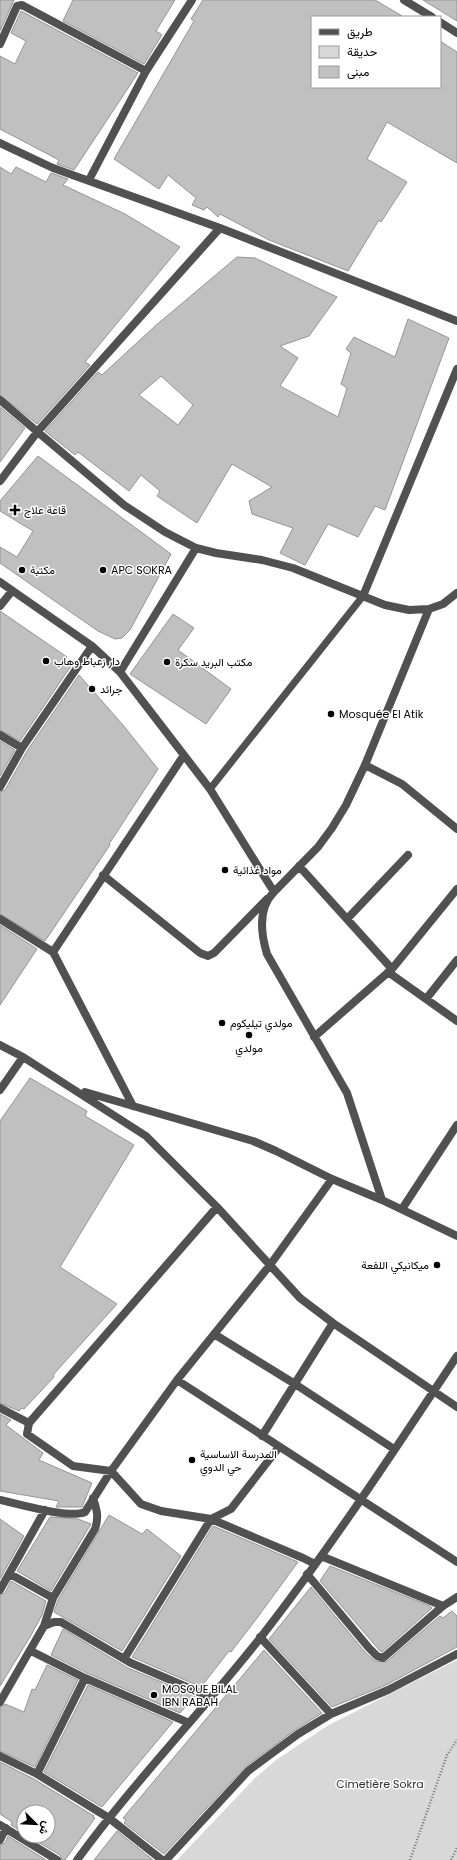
<svg xmlns="http://www.w3.org/2000/svg" width="457" height="1860" font-family="Poppins,Vazirmatn,sans-serif">
	<rect width="100%" height="100%" fill="#fff"/>
	<path fill="#d8d8d8" d="M457,1660v200h-280l77,-81 22,-19 51,-34z"/>
	<path fill="#c0c0c0" stroke="#959595" fill-rule="evenodd" d="M0,0h14l-14,31z
		M73,0h102l-19,31 6,4 -18,29 -81,-43z
		M203,0h172l29,17h-92v70h128v-46l17,11v111l-70,-41 -20,37 40,23 -26,40 -2,-2 -31,51 -79,-31 -49,-26 -2,3 -11,-10 -3,3 -12,-5 4,-7 -28,-23 -9,14 -45,-30 80,-138 -3,-2z
		M423,0h34v21z
		M21,11l117,62 -64,97 -17,-6 2,-4 -59,-31v-73l15,8 11,-23 -15,-8z
		M0,167l11,7 5,-7 30,15 5,-9 17,6 -5,6 62,29 55,33 -95,115 5,3 -53,59 -37,-29z
		M237,257l18,1 82,39 -28,39 -29,10 18,12 -18,28 58,31 9,-29 -6,-4 10,-31 -5,-4 8,-12 41,20 13,-38 41,19 -64,172 -10,-4 -17,31 -30,-13 -23,41 -25,-12 13,-25 -41,-14 -3,-13 23,-14 -40,-23 -35,59 -40,-27 3,-5 -19,-16 -12,16 -51,-39 -3,3 -30,-24 53,-59 4,3 52,-48zM161,376l32,29 -15,20 -39,-30z
		M0,407l25,21 -25,34z
		M38,456l133,98 -41,76 -8,8 -7,1 -17,-8 -98,-68v-16l17,10 16,-26 -33,-20v-10z
		M0,611l67,46 -1,3 5,6 -51,75 -20,-11z
		M173,614l21,14 -16,22 53,39 -25,35 -76,-50z
		M79,675l44,50 35,44 -49,75 1,1 -65,96 -45,-27v-122l5,-2 22,-39z
		M0,741l15,9 -15,26z
		M0,925l37,24 -37,56z
		M30,1078l57,33 -2,5 49,29 -74,122 57,37 -64,71 1,2 -30,32 -2,-1 -3,3 -19,-8v-282z
		M0,1414l11,6 -5,5 37,28 -4,7 53,23 -10,24h-26l3,-6 -59,-10z
		M109,1515l33,19 5,-5 34,27 -59,95 -68,-39 4,-12z
		M50,1517l28,2 13,5 -40,67 -34,-20z
		M0,1519l24,17 -24,43z
		M213,1526l85,36 -41,56 -26,34 -2,-1 -28,36 -69,-30z
		M330,1566l100,40 2,2 -50,44 -2,-1 -60,-70z
		M11,1581l35,20 -4,14 -12,22 -30,49v-91l5,-2z
		M311,1587l54,65 10,9 11,1 54,-46 3,2 9,-7 5,5v31l-71,38 -54,22 -63,-68z
		M63,1629l65,39 67,28 -15,17 -93,-40 -36,-18z
		M264,1650l58,63 -27,17 -50,37 -81,87 -40,-31 2,-3 -3,-2z
		M47,1665l31,15 -43,87 -35,-16v-44l5,-3 19,8 8,-23 3,1z
		M88,1685l85,37 -71,85 -58,-35z
		M0,1762l34,17 60,37 -1,1 2,1 -30,42h-3l-2,-5 -32,-19h20v-24h-24v21l-13,-8 1,-3 -12,-8z
		M117,1831l36,29h-59z
		M8,1836l38,24h-46v-15l5,-2z"/>
	<g fill="none" stroke-linecap="round" stroke-linejoin="round">
		<path stroke="#737373" stroke-width="2.5" stroke-dasharray="1 2" stroke-linecap="butt" d="M410,1860l37,-105 10,-15
			M451,1860l6,-12"/>
		<path stroke="#515151" stroke-width="7" d="M210,789l153,-193"/>
		<path stroke="#515151" stroke-width="8" d="M404,0l28,17
			M440,22l17,11
			M0,44l17,-38 5,-1 124,66
			M0,143l53,25 167,60 237,93
			M89,180l57,-109 46,-71
			M0,400l124,105 41,27 31,16 20,5 46,7 31,8 92,37 24,5 20,-1 -64,156 -19,40 -14,23 -14,19 -44,45
			M0,481l38,-50 182,-203
			M0,582l92,64 28,26 90,117 64,103c-16,16 -13,42 -7,62l80,139 35,107 75,36
			M363,596l94,-227
			M0,606l12,-15
			M429,609l14,-5 14,-11
			M120,672l76,-124
			M0,735l22,13
			M365,765l37,19 55,45
			M0,787l22,-39 70,-102
			M299,866l93,103
			M103,875l97,78 8,3 6,-3 53,-54
			M0,919l53,33 80,154
			M347,919l61,-64
			M53,952l131,-197
			M388,972l69,49
			M426,999l31,-39
			M314,1037l78,-68 65,-80
			M0,1045l23,12 123,79 71,71 83,91 33,25 124,84
			M0,1090l23,-33
			M85,1092l168,49 23,10 56,28 50,21
			M402,1209l55,-84
			M214,1334l81,50 99,65
			M177,1380l280,182
			M0,1408l29,15 -2,11 46,32 38,5 30,33 20,7 50,8 92,39 12,6
			M29,1423l188,-216
			M262,1436l71,-113
			M0,1500c19,4 69,19 85,12l26,-41 66,-91 93,-115 62,-86
			M321,1556l122,50 14,-9
			M10,1574l43,24
			M307,1574l62,74 8,8 6,2 60,-52
			M0,1590l45,-80
			M44,1626l9,-28 42,-69c4,-12 2,-19 -2,-31
			M260,1637l71,77
			M31,1651l54,27 104,45
			M124,1659l87,-140 20,-10 48,-62
			M0,1702l44,-76 10,-4h7l70,41 79,34
			M0,1756l37,18 72,44 53,42
			M37,1774l48,-96
			M0,1825l57,35
			M0,1840l6,-12
			M77,1860c57,-78 124,-147 184,-223 70,-90 133,-186 196,-281
			M166,1860l82,-89 50,-37 33,-20 57,-24 69,-36"/>
	</g>
	<g fill="#000" stroke="#fff" stroke-width="1.5">
		<path d="M13 504h4v4h4v4h-4v4h-4v-4h-4v-4h4z"/>
		<circle cx="22" cy="570" r="4"/>
		<circle cx="103" cy="570" r="4"/>
		<circle cx="46" cy="661" r="4"/>
		<circle cx="167" cy="662" r="4"/>
		<circle cx="92" cy="689" r="4"/>
		<circle cx="331" cy="714" r="4"/>
		<circle cx="225" cy="870" r="4"/>
		<circle cx="222" cy="1023" r="4"/>
		<circle cx="249" cy="1035" r="4"/>
		<circle cx="437" cy="1265" r="4"/>
		<circle cx="192" cy="1460" r="4"/>
		<circle cx="154" cy="1695" r="4"/>
	</g>
	<g text-anchor="middle" stroke-width="3" stroke-linejoin="round" paint-order="stroke">
		<g font-size="11" fill="#000" stroke="#fff" text-anchor="start">
			<text x="24" y="514">قاعة علاج</text>
			<text x="30" y="574">مكتبة</text>
			<text x="111" y="574">APC SOKRA</text>
			<text x="54" y="665">دار زعباط وهاب</text>
			<text x="175" y="666">مكتب البريد سكرة</text>
			<text x="100" y="693">جرائد</text>
			<text x="339" y="718">Mosquée El Atik</text>
			<text x="233" y="874">مواد غذائية</text>
			<text x="230" y="1027">مولدي تيليكوم</text>
			<text x="249" y="1052" text-anchor="middle">مولدي</text>
			<text x="429" y="1269" text-anchor="end">ميكانيكي اللفعة</text>
			<text x="200" y="1458">المدرسة الاساسية<tspan x="200" dy="13">حي الدوي</tspan></text>
			<text x="162" y="1693">MOSQUE BILAL<tspan x="162" dy="13">IBN RABAH</tspan></text>
		</g>
		<g font-size="11" fill="#2f2f2f" stroke="#fff">
			<text x="380" y="1788">Cimetière Sokra</text>
		</g>
	</g>
	<rect x="311" y="16" width="130" height="72" fill="#ffffff" stroke="#999999"/>
	<rect x="319" y="29" width="20" height="6" fill="#515151" stroke="#999999"/>
	<text x="347" y="36" font-size="12" fill="#000000">طريق</text>
	<rect x="319" y="46" width="20" height="12" fill="#d8d8d8" stroke="#999999"/>
	<text x="347" y="56" font-size="12" fill="#000000">حديقة</text>
	<rect x="319" y="66" width="20" height="12" fill="#c0c0c0" stroke="#999999"/>
	<text x="347" y="76" font-size="12" fill="#000000">مبنى</text>
	<g transform="translate(36 1824) rotate(114)"><circle r="19" fill="#ffffff" stroke="#999999"/>
	<path d="M0-3L7 15L0 10L-7 15Z" fill="#000000"/>
	<text y="-6" font-size="11" font-weight="bold" text-anchor="middle" fill="#000000">ش</text>
	</g>
</svg>
